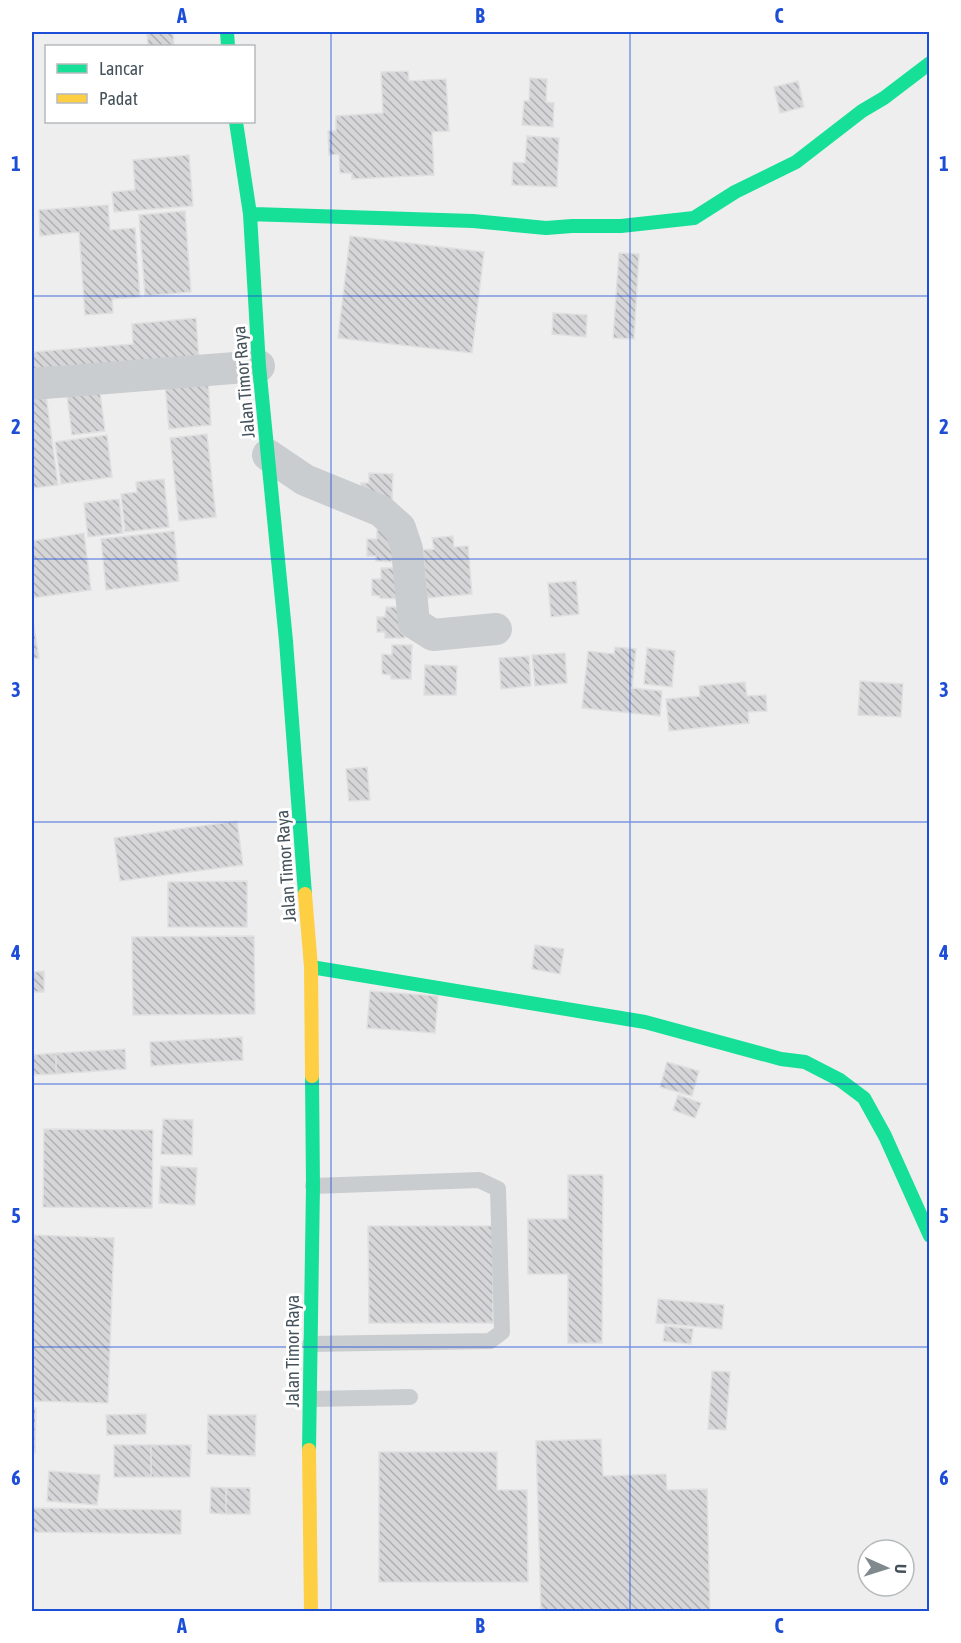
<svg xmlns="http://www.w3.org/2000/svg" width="961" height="1643" font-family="'Asap Condensed',sans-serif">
	<defs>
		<pattern id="building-back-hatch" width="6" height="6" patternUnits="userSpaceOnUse" patternTransform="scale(1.5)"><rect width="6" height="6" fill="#d6d6d8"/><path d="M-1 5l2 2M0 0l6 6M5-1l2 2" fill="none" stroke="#afb0b2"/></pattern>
	</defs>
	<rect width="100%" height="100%" fill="#efeeee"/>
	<path fill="url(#building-back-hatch)" stroke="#e0e0e1" stroke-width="1.5" d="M147,32h26l1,14h-26z
		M408,71l1,10 37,-2 3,52 -17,1 2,43 -82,4v-6h-12l-1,-19 -10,1 -1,-24h8v-15l47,-3 -2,-41z
		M530,78l17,1 -1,23 8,1 -1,24 -31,-2 2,-24h5z
		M798,81l6,26 -24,6 -6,-26z
		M527,136l32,2 -2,49 -45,-2 1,-23 12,1z
		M189,155l4,51 -79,6 -2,-20 23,-2 -2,-30z
		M108,205l2,25 25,-2 5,69 -28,2 1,14 -28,2 -6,-83 -39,4 -1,-26z
		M185,211l6,81 -46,4 -6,-81z
		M350,236l134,16 -12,101 -134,-15z
		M619,253l20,1 -5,85 -21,-1z
		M553,313l34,2 -1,22 -34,-3z
		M196,318l3,43 -167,13v-22l101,-8 -1,-20z
		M208,380l3,45 -42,4 -4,-46z
		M99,384l6,47 -33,4 -6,-47z
		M46,395l12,90 -26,3v-91z
		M207,434l9,83 -37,4 -9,-83z
		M107,435l5,42 -51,7 -6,-42z
		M369,473l24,1 -1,28 -31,-5v-14h8z
		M164,479l5,48 -44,5 -4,-38 16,-2 -1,-10z
		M119,499l4,34 -35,4 -4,-34z
		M377,530h19v32l-20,-1v-5h-9v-17h10z
		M174,531l5,50 -73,9 -5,-51z
		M84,533l7,57 -59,8v-57z
		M453,536l1,11 14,-1 4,48 -45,4 -4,-48 11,-1 -2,-11z
		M381,568h20l-1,31 -20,-1v-2l-8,-1v-16h9z
		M576,581l3,33 -28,3 -3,-34z
		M386,607h21l-2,31h-20v-6h-8v-15h8z
		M32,614l7,44 -7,1z
		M392,645h20l-1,34h-20v-4l-9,-1v-20l10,1z
		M615,647l21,2 -4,39 30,3 -2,25 -78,-8 6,-57 26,3z
		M647,648l28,3 -3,36 -28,-3z
		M565,653l2,30 -32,3 -3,-31z
		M529,656l2,30 -30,3 -2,-31z
		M425,665l32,1 -1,29h-32z
		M860,681l43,3 -2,33 -43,-2z
		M745,682l2,14 19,-1 1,16 -19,1 1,11 -80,8 -3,-32 34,-3 -1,-10z
		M367,767l3,33 -21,1 -3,-32z
		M237,821l6,44 -123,16 -6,-43z
		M247,881v46h-79v-45z
		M254,936l1,78 -122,1 -1,-78z
		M535,945l29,4 -4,25 -28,-5z
		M44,971v21h-12l1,20h-1v-40z
		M370,991l68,5 -3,37 -68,-5z
		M242,1037l1,23 -92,6 -1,-24z
		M125,1049l1,20 -70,5v-21z
		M56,1053v21l-24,1v-20z
		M667,1062l32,9 -7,25 -32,-9z
		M678,1095l23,8 -6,15 -22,-8z
		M163,1119l30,1 -1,35 -31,-1z
		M44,1129l109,1 -1,78 -109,-1z
		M161,1166l36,2 -2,37 -36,-2z
		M568,1175h35l-1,168h-34v-69h-40v-55h40z
		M368,1226h125v97h-124z
		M32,1235l82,3 -6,165 -76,-2z
		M658,1299l66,6 -2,24 -66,-6z
		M665,1326l28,3 -2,15 -28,-3z
		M712,1371l18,1 -4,58 -18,-1z
		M32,1408h4l-1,45h-3z
		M146,1414v20l-39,1 -1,-20z
		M208,1415h48l-1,41 -48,-2z
		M601,1439l2,37 63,-2 1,16 40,-1 3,123h-169l-5,-171z
		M114,1445h37v32h-37z
		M151,1445h40l-1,32h-39z
		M379,1452h118v38h30l1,92h-149z
		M49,1471l51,4 -3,30 -50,-4z
		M211,1487l15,1v26l-16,-1z
		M226,1488h24v26h-24z
		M32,1508l149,2v24l-149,-2z"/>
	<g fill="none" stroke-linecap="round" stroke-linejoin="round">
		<path stroke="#cacdcf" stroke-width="16" d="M310,1344l180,-3 12,-9 -4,-143 -19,-9 -166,6
			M311,1399l99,-2"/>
		<path stroke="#cacdcf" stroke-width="32" d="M32,384l227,-18
			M268,455l37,25 76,31 19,17 7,21 7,74 19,12 63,-6"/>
		<path stroke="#16e098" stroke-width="14" d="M227,32l1,14
			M236,122l14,92 9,152 27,275 19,253
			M250,214l223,7 73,7 26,-2h49l73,-8 41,-26 61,-30 66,-51 22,-13 46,-35
			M311,967l334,55 136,37 24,3 35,18 24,18 21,38 45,100
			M309,1450l4,-264 -1,-110"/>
		<path stroke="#ffcf43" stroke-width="14" d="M305,894l6,73 1,109
			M309,1450l2,162"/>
	</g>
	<path fill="none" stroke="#1d4ed8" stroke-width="1.5" stroke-opacity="0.55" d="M331,32v1580M630,32v1580M32,296h898M32,559h898M32,822h898M32,1084h898M32,1347h898"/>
	<g text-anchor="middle" stroke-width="6" stroke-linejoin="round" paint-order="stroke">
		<g font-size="18" fill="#45525b" stroke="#fff">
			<text transform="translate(244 382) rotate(-95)" y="6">Jalan Timor Raya</text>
			<text transform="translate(286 866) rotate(-94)" y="6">Jalan Timor Raya</text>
			<text transform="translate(293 1351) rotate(-90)" y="6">Jalan Timor Raya</text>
		</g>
	</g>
	<rect width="961" height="1643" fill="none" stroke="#ffffff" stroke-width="66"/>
	<rect x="45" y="45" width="210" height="78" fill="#ffffff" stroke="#b5babd" stroke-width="1.5"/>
	<rect x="57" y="64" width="30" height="9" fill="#16e098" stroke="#b5babd" stroke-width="1.5"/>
	<text x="99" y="75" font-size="18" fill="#45525b">Lancar</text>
	<rect x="57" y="94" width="30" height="9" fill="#ffcf43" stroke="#b5babd" stroke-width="1.5"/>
	<text x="99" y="105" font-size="18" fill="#45525b">Padat</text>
	<g transform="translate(886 1568) rotate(93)"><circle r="28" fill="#ffffff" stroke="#b5babd" stroke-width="1.5"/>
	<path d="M0-4.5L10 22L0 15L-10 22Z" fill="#80898e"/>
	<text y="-9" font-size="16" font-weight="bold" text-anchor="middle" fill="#45525b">U</text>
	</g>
	<rect x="33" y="33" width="895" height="1577" fill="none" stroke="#1d4ed8" stroke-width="2"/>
	<g font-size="20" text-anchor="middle" font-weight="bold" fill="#1d4ed8">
		<text x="182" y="23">A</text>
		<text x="480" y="23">B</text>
		<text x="779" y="23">C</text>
		<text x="16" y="171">1</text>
		<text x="944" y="171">1</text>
		<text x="16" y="434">2</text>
		<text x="944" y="434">2</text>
		<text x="16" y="697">3</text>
		<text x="944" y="697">3</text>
		<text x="16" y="960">4</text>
		<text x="944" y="960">4</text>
		<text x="16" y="1223">5</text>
		<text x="944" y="1223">5</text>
		<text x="16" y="1485">6</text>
		<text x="944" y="1485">6</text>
		<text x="182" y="1633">A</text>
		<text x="480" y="1633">B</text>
		<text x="779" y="1633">C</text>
	</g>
</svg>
